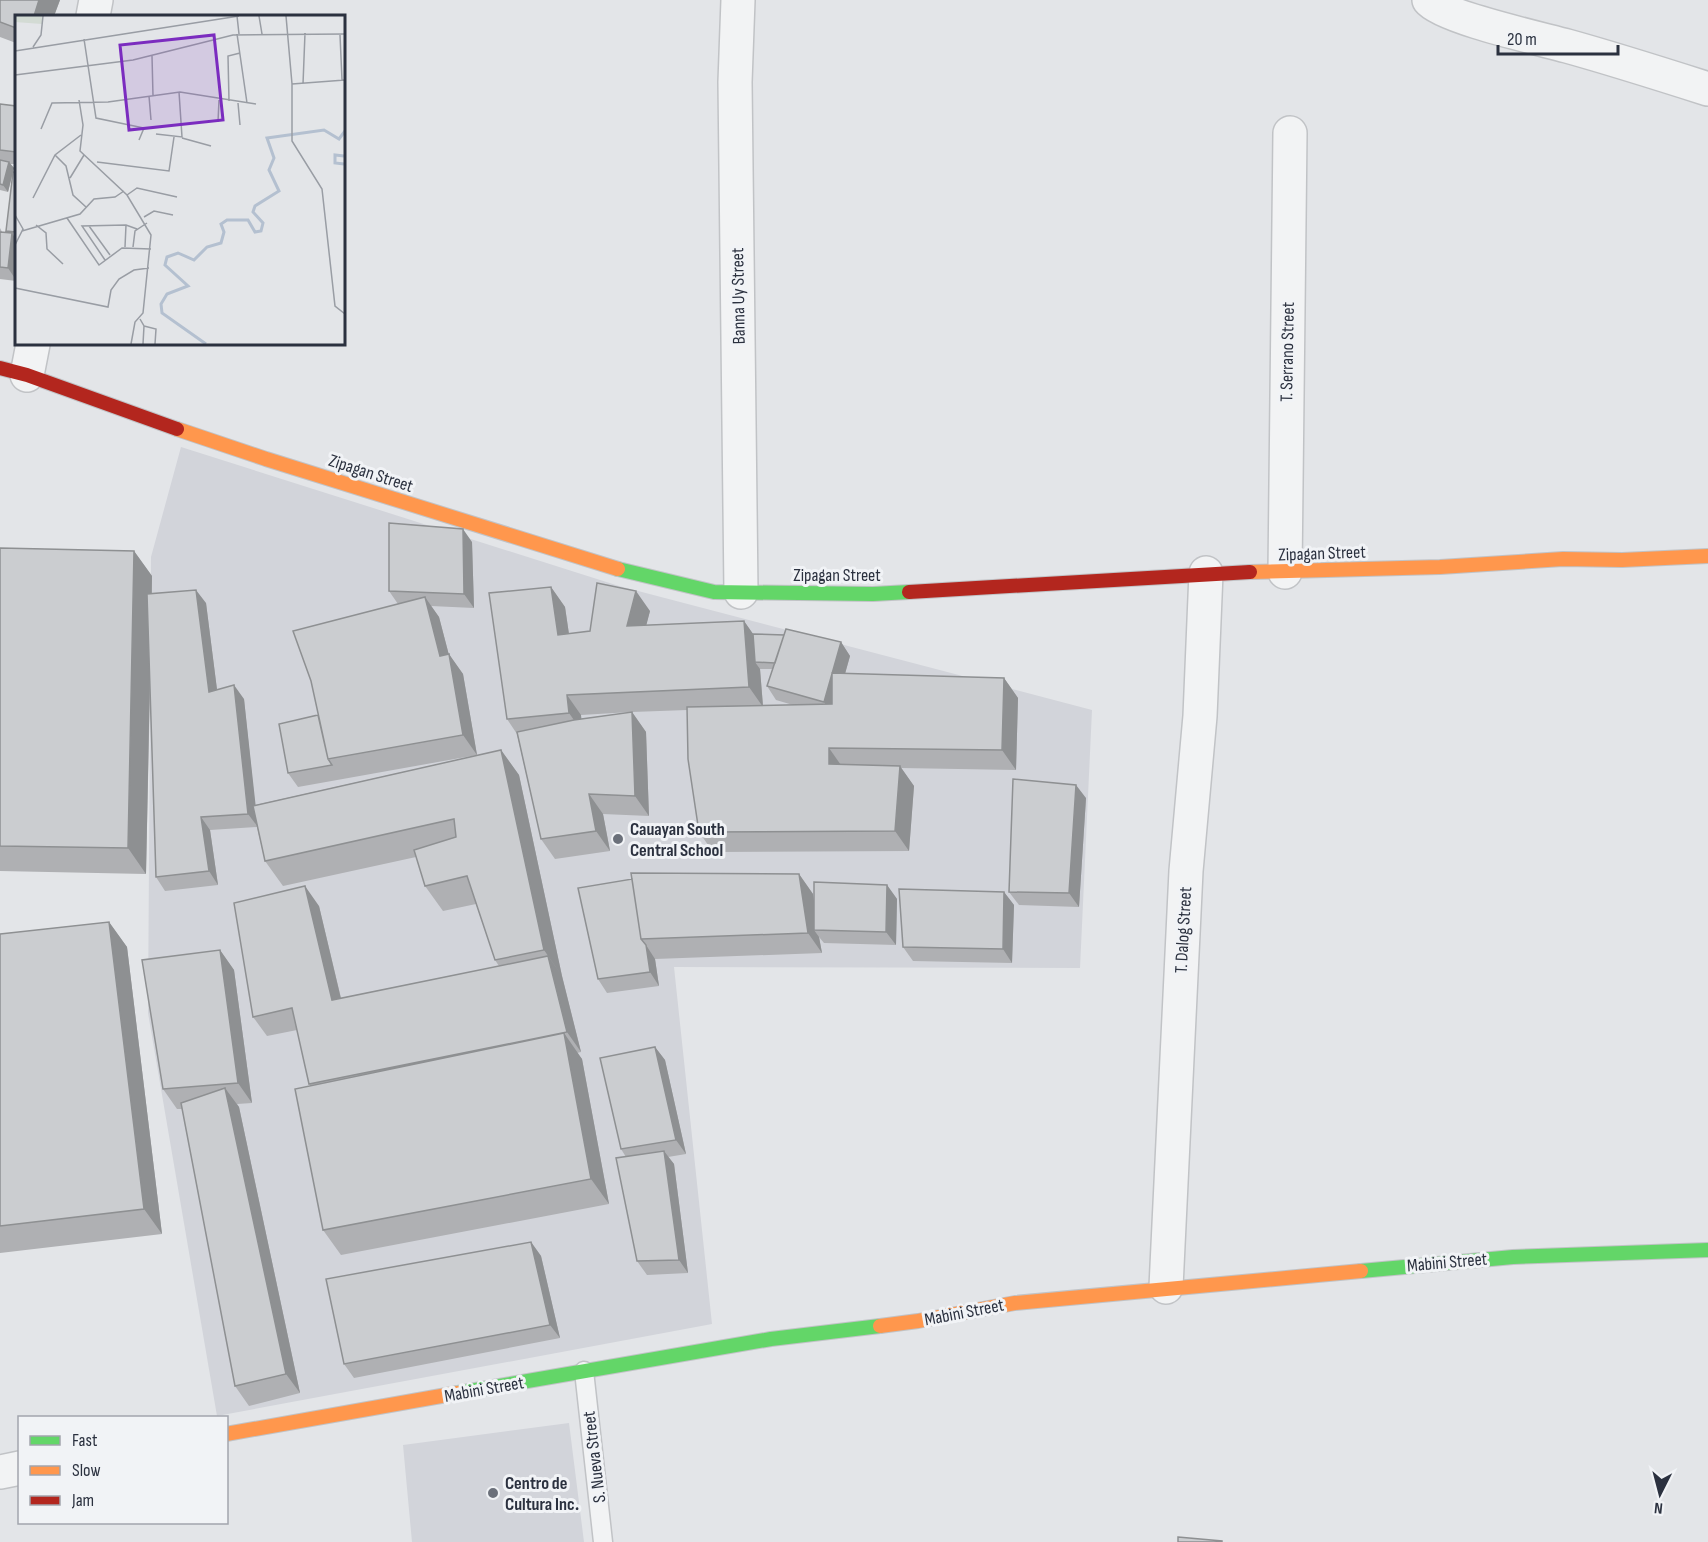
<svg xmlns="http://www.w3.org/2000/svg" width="1708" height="1542" font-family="'Sofia Sans Condensed',sans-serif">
	<rect width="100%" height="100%" fill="#e3e5e8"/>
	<path fill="#d2d4da" d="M181,447l438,139 473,124 -12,258 -406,-1 38,357 -495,92 -69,-403 3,-456z
		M569,1423l15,119h-172l-9,-97z"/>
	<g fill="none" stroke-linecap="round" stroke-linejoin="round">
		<g stroke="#c1c3c6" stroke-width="21">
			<path id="lane" d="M584,1371l19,171"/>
		</g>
		<g stroke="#c1c3c6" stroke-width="36">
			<path id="street" d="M738,0l-3,82 6,510
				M1429,0c13,17 113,39 138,46 47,13 94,28 141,43
				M93,16l3,-16
				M27,375l6,-31
				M1285,572l5,-439
				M1166,1287l20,-416 14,-155 6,-143
				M0,1472l20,-4"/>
		</g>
		<g stroke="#c1c3c6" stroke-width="16">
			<path id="fast" d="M618,569l96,23 159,2 36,-2
				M1361,1271l152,-14 195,-7
				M458,1393l313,-54 109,-13"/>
		</g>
		<g stroke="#c1c3c6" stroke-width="16">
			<path id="slow" d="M177,429l89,30 352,110
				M1250,572l190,-5 123,-8 59,1 86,-4
				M880,1326l38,-5 97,-18 346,-32
				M226,1434l232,-41"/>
		</g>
		<g stroke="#c1c3c6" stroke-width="16">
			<path id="jam" d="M0,368l27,7 150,54
				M909,592l341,-20"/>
		</g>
		<use href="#lane" stroke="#f2f3f4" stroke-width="18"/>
		<use href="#street" stroke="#f2f3f4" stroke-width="33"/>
		<use href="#fast" stroke="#63d668" stroke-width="14"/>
		<use href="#slow" stroke="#ff974d" stroke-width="14"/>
		<use href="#jam" stroke="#b3261e" stroke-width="14"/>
	</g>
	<path fill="#afb0b3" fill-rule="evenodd" d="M0,0h60l-6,16h-38v27l-16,-6z
		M0,104l16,2v58h-6l4,4 -6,24 -8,-2z
		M16,172v109l-16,-2v-51l2,4h5l-1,-1z
		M472,542l2,66 -43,-2 8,11 10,38 14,19 14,81 -179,32 -10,-14 30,-58 80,-111 -9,-13z
		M0,548l134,3 18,25v17l54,10 11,87 27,9 11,106 246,-55 18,25 43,201 19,76 -4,1 5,6 27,145 -268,51 -18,-25 -13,-144 -13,-56 -30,6 -14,-19 66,-111 22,92 158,-32 -4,-6 -19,-56 -33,7 -18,-25 -9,-29 -133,29 -18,-25 -8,-34 -47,3 8,55 -53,6 -9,-14 -6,-187 -4,184 -146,-3z
		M551,587l14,20 4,27 21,-3 60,-20 -4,14 98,-4 9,13 88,8 9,14 -5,18 159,4 14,20 -2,72 -115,-2 13,18 -5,65 -196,1 -14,-20 -12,-122 -55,2 14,20 3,84 -46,-2 7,37 -55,8 -14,-20 -24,-105 -10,-15zM760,669h13l-6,17 9,14 17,5h-30zM631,712l-50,7v-4z
		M1086,798l-7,109 -60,-2 -10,-13z
		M799,874l14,20 1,8 73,-17 10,14 -1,46 -72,-2 -5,-6 3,16 -167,6 4,27 -52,7 -9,-14 -20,-91z
		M1004,892l10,13 -2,58 -99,-2 -10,-14z
		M109,922l18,25 35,287 -162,19v-319z
		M220,950l14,20 18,133 -15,1 2,3 61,286 -51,13 -14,-20 -53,-277h-5l-14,-20z
		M655,1047l10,13 21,94 -18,3 6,7 14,109 -41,2 -10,-14 -11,-104 -5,-8z
		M531,1242l10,14 19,82 -206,40 -10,-14z"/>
	<path fill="#8e9092" d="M39,0h21l-6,16h-20z
		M9,162l5,6 -6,24 -5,-7z
		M12,233l4,7v40l-8,-12z
		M463,529l9,13 2,66 -10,-14z
		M134,551l18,25 -6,298 -18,-26z
		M551,587l14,20 7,48 -14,-20z
		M196,590l10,13 13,102 -10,-13z
		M636,591l14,20 -9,35 -14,-20z
		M425,597l14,20 12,46 -2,-9 14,20 14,81 -14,-20 -23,-79z
		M744,621l14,20 -3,21 5,7 3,38 -14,-20z
		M841,642l9,14 -17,60 -9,-14z
		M1004,678l14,20 -2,72 -14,-20z
		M234,685l10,14 14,128 -10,-13z
		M567,695l14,20 2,18 -14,-20z
		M632,712l14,20 3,84 -14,-20z
		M829,748l14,20 -14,-4z
		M501,750l18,25 43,201 -18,-26z
		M900,766l14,20 -5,65 -14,-20z
		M1076,785l10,13 -7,109 -10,-14z
		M589,794l14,20 7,37 -14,-20z
		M201,817l9,13 8,55 -9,-14z
		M799,874l14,20 5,36h-4l5,7 3,16 -14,-20z
		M887,885l10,14 -1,46 -10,-13z
		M305,886l14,20 27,114 -14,-20z
		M1004,892l10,13 -2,58 -9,-14z
		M109,922l18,25 35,287 -18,-25z
		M646,945l9,14 4,27 -9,-14z
		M220,950l14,20 18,133 -14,-20z
		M548,956l14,20 19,76 -14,-20z
		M564,1033l18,26 27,145 -18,-25z
		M655,1047l10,13 21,94 -10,-14z
		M225,1088l14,19 61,286 -14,-19z
		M664,1151l10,13 14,109 -9,-13z
		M531,1242l10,14 19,82 -10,-13z"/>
	<path fill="#cbcdd0" stroke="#8e9092" stroke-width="1.5" d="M0,0h39l-5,16h-18v12l-16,-6z
		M0,104l16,2v46l-16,-2z
		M0,160l9,2 -6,23 -3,-1z
		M13,172h3v60l-10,-1z
		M0,232l12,1 -4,35 -8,-1z
		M389,523l74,6 1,65 -75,-3z
		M0,548l134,3 -6,297 -128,-2z
		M597,583l39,8 -9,35 117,-5 5,66 -182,8 2,18 -62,6 -18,-126 62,-6 7,48 32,-4z
		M196,590l13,102 25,-7 14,129 -47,3 8,54 -53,6 -9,-283z
		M425,597l15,59 9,-2 14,81 -135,24 -17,-78 -18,-50z
		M786,629l55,13 -17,60 -57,-16z
		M753,634l31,1 -9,28 -20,-1z
		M832,673l172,5 -2,72 -173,-2v16l71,2 -5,65 -196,1 -11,-73 -1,-52 145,-3z
		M632,712l3,84 -46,-2 7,37 -55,8 -24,-107 57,-12z
		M318,715l10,44 4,6 -44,8 -9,-49z
		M501,750l43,200 -49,10 -28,-84 -42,10 -11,-36 42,-13 -2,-18 -189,42 -12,-55z
		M1013,779l63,6 -7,108 -60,-1z
		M631,873l168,1 9,59 -167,6z
		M632,879l9,60 5,6 4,27 -52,7 -20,-91z
		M814,882l73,3 -1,47 -72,-2z
		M305,886l27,114 216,-44 19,76 -258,52 -17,-76 -39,9 -19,-114z
		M899,889l105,3 -1,57 -100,-2z
		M109,922l35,287 -144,17v-292z
		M220,950l18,133 -75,6 -21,-129z
		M564,1033l27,146 -268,51 -28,-141z
		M655,1047l21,93 -55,9 -21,-91z
		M225,1088l61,286 -51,12 -54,-283z
		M664,1151l15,109 -42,1 -21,-103z
		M531,1242l19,83 -206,39 -18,-85z
		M1178,1537l44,4v1h-44z"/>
	<g fill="#6b707a" stroke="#f1f3f6" stroke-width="2">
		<circle cx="618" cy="839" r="6"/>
		<circle cx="493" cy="1493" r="6"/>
	</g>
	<g text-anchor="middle" stroke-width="6" stroke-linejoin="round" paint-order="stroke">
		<g font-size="18" fill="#2b313f" stroke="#f1f3f6">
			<text transform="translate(738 296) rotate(-91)" y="6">Banna Uy Street</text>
			<text transform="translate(1287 352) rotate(-89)" y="6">T. Serrano Street</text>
			<text transform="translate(371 473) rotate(18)" y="6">Zipagan Street</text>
			<text transform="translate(1322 553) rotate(-2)" y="6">Zipagan Street</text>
			<text x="837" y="581">Zipagan Street</text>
			<text transform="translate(1183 930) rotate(-87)" y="6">T. Dalog Street</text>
			<text transform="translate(1447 1262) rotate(-5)" y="6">Mabini Street</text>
			<text transform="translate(964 1312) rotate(-11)" y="6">Mabini Street</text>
			<text transform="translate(484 1389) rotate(-10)" y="6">Mabini Street</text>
			<text transform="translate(594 1457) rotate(-97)" y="6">S. Nueva Street</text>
		</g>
		<g font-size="18" font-weight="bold" fill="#2b313f" stroke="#f1f3f6" text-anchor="start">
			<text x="630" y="835">Cauayan South<tspan x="630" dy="21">Central School</tspan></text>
			<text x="505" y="1489">Centro de<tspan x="505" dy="21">Cultura Inc.</tspan></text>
		</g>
	</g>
	<g transform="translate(15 15)">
		<rect width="330" height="330" fill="#e3e5e8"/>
		<path d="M0,1h27v8l-27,-2z" fill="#d3dbd4"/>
		<path fill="none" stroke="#b4c0d0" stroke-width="3" d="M329,149l-9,-1v-8l9,1M191,329l-44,-31 -1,-9 6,-10 21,-8 -23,-21 2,-8 11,-4 16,7 13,-13 14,-4 3,-11 -3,-8 6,-4h21l7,12 6,-1 2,-8 -10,-11 2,-6 24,-15 -10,-21 5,-12 -7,-20 57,-8 15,9 6,-8"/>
		<path fill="none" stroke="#999da4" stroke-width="1.5" d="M222,1l2,18M244,1l3,18M271,1l6,68v57l30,48 13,117 10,8M222,19l10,69M325,20l2,45M69,24l12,79 48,10 -5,12M18,32l8,-12 2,-19M0,36l224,-35M137,41l1,40M0,60l118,-15 100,-25 112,-1M277,69l53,-4M288,69l2,-51M134,81l2,24M64,85l4,25 -3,26 47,44 24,40 -8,78 -8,9 -4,22M214,86l-1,-45 12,-3M223,88l2,22M203,107l1,-22M26,114l11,-26 56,-1 72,-10 76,12M141,119l26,3 -3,-45M167,123l29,8M40,140l11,11 7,29 13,12M82,147l72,9 5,-34M55,163l14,-23M112,180l10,-7 40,9M18,183l22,-43 26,-20M0,200l8,14 -8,16M129,202l10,-6 19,4M52,203l32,47 23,-17 29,1M21,210l10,8 1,16 16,15M74,211l21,29M7,216l58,-17 14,-15 21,-2 9,-6M110,232l1,-22M118,232l2,-16 12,-8M90,245l-23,-34 44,-1 11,4M0,273l93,19 3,-17 8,-11 15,-9 15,-2M125,304l4,7 -1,18M129,311l12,3 -1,15"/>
		<path fill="#7b2cbf" fill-opacity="0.15" stroke="#7b2cbf" stroke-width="3" d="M199,20l9,85 -94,10 -9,-85z"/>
		<rect width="330" height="330" fill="none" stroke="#2b313f" stroke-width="3"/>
	</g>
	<rect x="18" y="1416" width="210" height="108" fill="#f1f3f6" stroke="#a2a5ad" stroke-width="1.5"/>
	<rect x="30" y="1436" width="30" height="9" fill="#63d668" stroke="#a2a5ad" stroke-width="1.5"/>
	<text x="72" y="1446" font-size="18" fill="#2b313f">Fast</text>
	<rect x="30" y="1466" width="30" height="9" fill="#ff974d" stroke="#a2a5ad" stroke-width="1.5"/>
	<text x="72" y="1476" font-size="18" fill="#2b313f">Slow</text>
	<rect x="30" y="1496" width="30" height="9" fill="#b3261e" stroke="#a2a5ad" stroke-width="1.5"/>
	<text x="72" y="1506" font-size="18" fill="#2b313f">Jam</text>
	<g transform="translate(1660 1494) rotate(186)" stroke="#f1f3f6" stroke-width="4.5" paint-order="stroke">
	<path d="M0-4.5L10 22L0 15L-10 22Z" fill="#2b313f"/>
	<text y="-9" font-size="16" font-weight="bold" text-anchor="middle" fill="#2b313f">N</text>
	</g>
	<path d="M1498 45v9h120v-9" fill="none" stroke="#2b313f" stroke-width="3"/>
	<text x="1507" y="45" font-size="18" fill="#2b313f" stroke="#f1f3f6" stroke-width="4.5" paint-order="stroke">20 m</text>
</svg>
